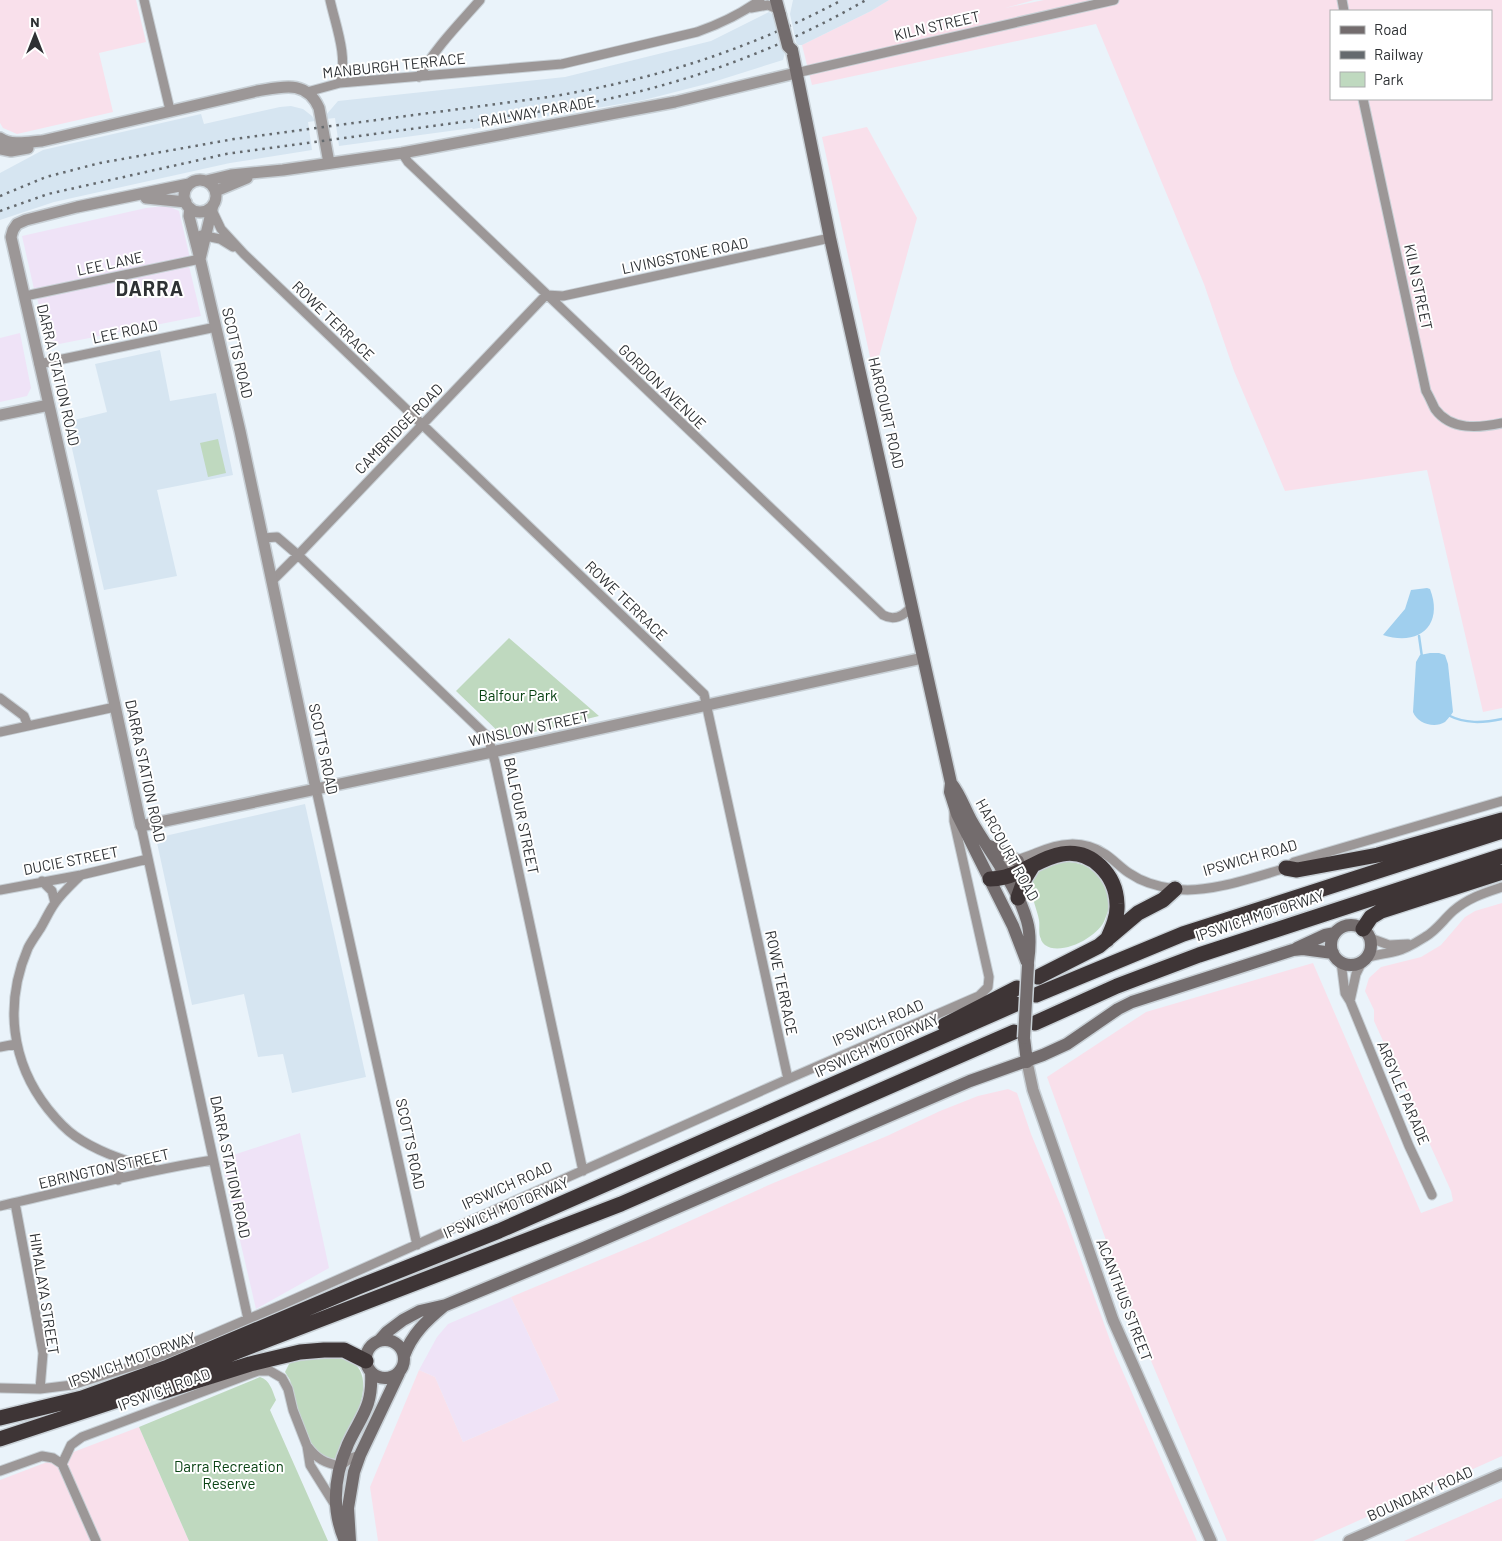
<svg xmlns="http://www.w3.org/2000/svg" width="1502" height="1541" font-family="Barlow,sans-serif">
	<rect width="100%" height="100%" fill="#eaf3fa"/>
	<path fill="#efe3f7" d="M165,206l5,1 9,4 11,47 -156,31 -12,-53 124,-28z
		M189,266l12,50 -152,30 -12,-48z
		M20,333l11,55 -4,8 -27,6v-64z
		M300,1133l29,135 -73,41 -35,-150z
		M511,1297l48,103 -96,42 -28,-65 -16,-7 18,-33 11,-13z"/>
	<path fill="#f9e0eb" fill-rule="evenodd" d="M0,0h136l10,42 -47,11 14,59 -96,22 -14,-6 -3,-5z
		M889,0h145l-29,8 39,-8h458v708l-19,4 -56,-242 -142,21 -51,-120 -30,-87 -108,-260 -284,61 -10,-40 69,-34zM1331,11h160v88h-160z
		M867,127l50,91 -43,157 -52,-238z
		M1502,903v553l-189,85h-86l-86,-204 -94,-260 99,-65 167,-49 108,250 32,-12 -2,-10 -77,-170v-11l-9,-19 4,-13 12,-11 40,-10 20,-12 24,-28 10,-6z
		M1008,1089l9,4 14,41 34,82 50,138 82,187h-819l-8,-54 49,-117 16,7 28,65 96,-42 -48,-103 139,-58 121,-55 116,-48 53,-25 38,-15z
		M139,1427l50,114h-189v-61z
		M1502,1498v43h-98z"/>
	<path fill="#d6e5f1" d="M793,0h96l-18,11 -69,34h-4l-2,-3 -6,-28z
		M769,12l6,4 9,32 1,5 -2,7 -73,23 -66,17 -171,29 -1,-1 -133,18 -4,-28 -9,1v-4l12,-14 227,-24 146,-36z
		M291,106l12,3 9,7 3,5 -7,1 4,28 -82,13 -176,39 -54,18v-47l43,-23 158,-36 3,10 76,-17z
		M160,350l10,51 46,-8 17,82 -76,15 20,86 -73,14 -38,-168 41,-10 -12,-48z
		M305,804l61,273 -74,16 -9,-39 -25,3 -14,-63 -52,11 -36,-167z"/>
	<path fill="#bfd9bf" d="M218,439l8,34 -18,4 -8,-34z
		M509,638l90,78 -93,23 -50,-48z
		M1061,861c6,1 13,1 19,3 15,4 32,24 30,40 -1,5 -3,10 -5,15 -5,17 -44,38 -60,26 -1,-1 -4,-4 -4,-6 -3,-5 -1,-13 -2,-19 -2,-12 -11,-28 -6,-41 6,-11 18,-14 28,-18z
		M330,1357c5,0 14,0 19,3 34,17 -2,77 -14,99l-11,-2 -10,-6 -16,-40 -8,-31 -5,-8 5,-10z
		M260,1377c10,3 12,13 16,23l-6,10 58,131h-139l-50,-114z"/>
	<path fill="#a0cfee" d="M1427,588l3,1c14,36 -11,58 -47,46l22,-26 6,-19z
		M1430,653h9l6,2 3,9 5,48c-2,3 -5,7 -8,10 -11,7 -28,1 -32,-10l3,-50 4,-7z"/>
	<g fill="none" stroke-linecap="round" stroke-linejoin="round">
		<path stroke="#a0cfee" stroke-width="2.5" d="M1419,636l3,21
			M1448,715c17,9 35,8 54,4"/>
		<g stroke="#c8d0d6" stroke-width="11">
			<path id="minor" d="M144,0l26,110
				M330,0c6,27 18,56 10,83
				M1342,0l2,11
				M751,8l17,-3 11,5
				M796,73l318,-73
				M419,77c16,-29 39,-52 61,-77
				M307,92l33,-9 222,-19 135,-32c23,-8 44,-18 63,-32
				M1363,99l63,292c3,5 6,12 9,18 16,22 44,19 67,14
				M402,153l6,9 475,453c11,6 21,1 28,-8
				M212,210l9,19 23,25 460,440 84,385
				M201,235l19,4 13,8
				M25,296l175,-37
				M39,364l177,-37
				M263,538l14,-1 21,18 190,182 7,25 88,409
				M272,581l26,-26 248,-260 17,1 267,-58
				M0,698l24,18 4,10
				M0,732l115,-25
				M316,789l101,456
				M141,826l107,493
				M999,871c9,-9 25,-13 37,-18 23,-10 46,-14 69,1 8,5 15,13 24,19 13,9 30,14 46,16 32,5 80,-12 111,-21l8,-6 208,-61
				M81,875c-9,9 -19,18 -26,28 -6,8 -10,18 -15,26 -4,6 -9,13 -12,19 -24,56 -17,114 20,161 8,10 17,20 27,27 24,17 53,25 80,34
				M42,881l10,10 3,12
				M0,890l81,-15 67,-16
				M1370,938l19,7 19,-1
				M1366,958c11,-4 21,-4 31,-7 9,-2 20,-9 28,-14 12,-7 18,-17 28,-26 15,-13 31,-18 49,-24
				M1341,962l4,31 5,8 59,145 23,49
				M1350,1001l6,-27 6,-12
				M0,1047l16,-3
				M116,1157l3,12 -1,11
				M15,1203l28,150 -3,36
				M0,1206c71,-16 142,-35 213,-46
				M0,1388l40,1 32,-4 74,-23 32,-13 103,-44 507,-226 191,-83 9,-9 1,-10 -35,-156v-10
				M308,1447c9,12 17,16 32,19l11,-8 9,-3
				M62,1464l9,-19 11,-8 176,-66h12l12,7 6,11 5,21 14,36 3,19 25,40
				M62,1464l34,77
				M0,1471l42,-15 11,2 9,6"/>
		</g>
		<g stroke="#c8d0d6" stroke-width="14">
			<path id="tertiary" d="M0,138c12,8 28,4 42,3l215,-50c25,-4 49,-12 62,17l10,55
				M0,149l11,2 17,-3
				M184 196a16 16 0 1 1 32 0a16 16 0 1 1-32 0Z
				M206,181l25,-6 52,-5 119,-17 273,-51 121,-29
				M189,184l-112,23 -51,13 -9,4 -4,6 -2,7 62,274 68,315 351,-74 431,-94
				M216,191l31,-13
				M146,198l40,4
				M190,208l-1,8 11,43 40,172 76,358
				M200,259l13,-54
				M0,415l49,-10
				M1027,1062l6,28 80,230 98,221
				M1349,1541l153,-67"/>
		</g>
		<g stroke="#c8d0d6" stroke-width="15">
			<path id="secondary" d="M776,0l4,15
				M792,50l38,188 121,545 -1,9 7,22 56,112 15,39
				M951,783c9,11 13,24 20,37 18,32 46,65 56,101 4,14 3,27 1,41
				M987,845l8,3 23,13
				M1331 945a20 20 0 1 1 40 0a20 20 0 1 1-40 0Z
				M1297,948l28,-13 10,-2
				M1024,1038l3,24
				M366 1359a19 19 0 1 1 38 0a19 19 0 1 1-38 0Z
				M379,1341l8,-9 16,-12 17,-9 26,-6 135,-56 389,-168 73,-26 24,-11 51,-35 14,-7 161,-52 10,-1 30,4
				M404,1356c8,-22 22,-35 40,-50
				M345,1541c-14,-32 -11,-65 3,-97 13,-28 25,-37 23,-71
				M350,1541l-2,-33 6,-36 6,-17 39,-82"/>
		</g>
		<g stroke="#c8d0d6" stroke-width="18">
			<path id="motorway" d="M1286,868l11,2 81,-15 124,-35
				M990,879c5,0 11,-1 15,-2 20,-5 37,-20 57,-23 30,-5 54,21 55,50 1,12 -5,25 -10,36
				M1018,898l7,-20 8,-13
				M1363,929l8,-12 10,-6 121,-39
				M1038,977l61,-31 39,-33 25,-13 12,-11
				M1036,995l147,-61 319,-103
				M1035,1023l82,-37 82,-31 303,-99
				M945,1025l72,-37
				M161,1392l89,-28 50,-12 24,-2h20l22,11
				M0,1418l82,-20 86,-31 190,-80 141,-56 517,-227
				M0,1439l118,-39 17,-8 106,-42 380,-146 393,-172"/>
		</g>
		<use href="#minor" stroke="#9c9797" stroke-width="9"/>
		<use href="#tertiary" stroke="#9c9797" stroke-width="11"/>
		<use href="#secondary" stroke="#736c6d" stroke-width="12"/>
		<use href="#motorway" stroke="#3e3536" stroke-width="15"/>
		<path stroke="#656a6e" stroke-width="2.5" stroke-dasharray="2.5 5" stroke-linecap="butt" d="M0,196l46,-19 54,-14 134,-24 315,-42c107,-18 197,-46 293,-97
			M0,211l48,-17 178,-40 325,-44c113,-19 216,-53 315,-110"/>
		<g stroke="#c8d0d6" stroke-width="15" stroke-linecap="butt">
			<path id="secondary-bridge" d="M780,15l8,31 4,4
				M1024,1038l4,-73"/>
		</g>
		<use href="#secondary-bridge" stroke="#736c6d" stroke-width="12"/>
	</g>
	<g text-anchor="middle" stroke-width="4" stroke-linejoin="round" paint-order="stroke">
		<g font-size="15" fill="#2e3134" stroke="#fff">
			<text transform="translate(937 26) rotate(-13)" y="5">KILN STREET</text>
			<text transform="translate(394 66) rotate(-6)" y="5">MANBURGH TERRACE</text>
			<text transform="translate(538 112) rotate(-10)" y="5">RAILWAY PARADE</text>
			<text transform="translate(685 256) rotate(-12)" y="5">LIVINGSTONE ROAD</text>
			<text transform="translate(110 264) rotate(-12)" y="5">LEE LANE</text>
			<text transform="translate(1418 287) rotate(78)" y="5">KILN STREET</text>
			<text transform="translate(333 321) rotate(44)" y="5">ROWE TERRACE</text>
			<text transform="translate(125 332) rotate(-12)" y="5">LEE ROAD</text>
			<text transform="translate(237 353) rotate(77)" y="5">SCOTTS ROAD</text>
			<text transform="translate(58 375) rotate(77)" y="5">DARRA STATION ROAD</text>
			<text transform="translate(662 387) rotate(44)" y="5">GORDON AVENUE</text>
			<text transform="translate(886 413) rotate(77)" y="5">HARCOURT ROAD</text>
			<text transform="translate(399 429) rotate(-46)" y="5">CAMBRIDGE ROAD</text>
			<text transform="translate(626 601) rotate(44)" y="5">ROWE TERRACE</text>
			<text transform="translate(529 729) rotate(-12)" y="5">WINSLOW STREET</text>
			<text transform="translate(323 749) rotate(78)" y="5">SCOTTS ROAD</text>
			<text transform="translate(145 771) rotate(78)" y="5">DARRA STATION ROAD</text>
			<text transform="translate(521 816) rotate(78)" y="5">BALFOUR STREET</text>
			<text transform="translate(1007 850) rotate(61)" y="5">HARCOURT ROAD</text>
			<text transform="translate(1250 858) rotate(-16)" y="5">IPSWICH ROAD</text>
			<text transform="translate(71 861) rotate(-11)" y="5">DUCIE STREET</text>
			<text transform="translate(1260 916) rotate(-18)" y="5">IPSWICH MOTORWAY</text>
			<text transform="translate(781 983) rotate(78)" y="5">ROWE TERRACE</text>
			<text transform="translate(878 1023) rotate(-23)" y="5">IPSWICH ROAD</text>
			<text transform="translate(877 1046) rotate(-24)" y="5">IPSWICH MOTORWAY</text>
			<text transform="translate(1403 1093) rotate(67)" y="5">ARGYLE PARADE</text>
			<text transform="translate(410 1144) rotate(78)" y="5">SCOTTS ROAD</text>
			<text transform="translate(230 1167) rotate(78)" y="5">DARRA STATION ROAD</text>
			<text transform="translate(104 1169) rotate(-13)" y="5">EBRINGTON STREET</text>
			<text transform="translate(507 1186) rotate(-24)" y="5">IPSWICH ROAD</text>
			<text transform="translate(506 1208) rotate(-23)" y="5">IPSWICH MOTORWAY</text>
			<text transform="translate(44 1294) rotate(81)" y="5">HIMALAYA STREET</text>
			<text transform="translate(1124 1300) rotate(69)" y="5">ACANTHUS STREET</text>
			<text transform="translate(132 1360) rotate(-20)" y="5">IPSWICH MOTORWAY</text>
			<text transform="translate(164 1390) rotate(-20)" y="5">IPSWICH ROAD</text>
			<text transform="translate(1420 1494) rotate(-24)" y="5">BOUNDARY ROAD</text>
		</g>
		<g font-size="15" fill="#094213" stroke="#fff">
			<text x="518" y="701">Balfour Park</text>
			<text x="229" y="1472">Darra Recreation<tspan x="229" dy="17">Reserve</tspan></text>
		</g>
		<g font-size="20" font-weight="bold" letter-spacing="1" fill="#2e3134" stroke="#fff">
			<text x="150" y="296">DARRA</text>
		</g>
	</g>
	<rect x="1330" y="10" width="162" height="90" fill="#ffffff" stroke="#abadae"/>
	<rect x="1340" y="26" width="25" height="8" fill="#736c6d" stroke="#abadae"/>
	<text x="1374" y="35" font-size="15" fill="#2e3134">Road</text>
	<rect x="1340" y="51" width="25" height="8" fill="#656a6e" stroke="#abadae"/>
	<text x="1374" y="60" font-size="15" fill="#2e3134">Railway</text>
	<rect x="1340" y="72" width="25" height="15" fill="#bfd9bf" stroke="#abadae"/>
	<text x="1374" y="85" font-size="15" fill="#2e3134">Park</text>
	<g transform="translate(35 35)" stroke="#ffffff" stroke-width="4" paint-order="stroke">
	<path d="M0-4L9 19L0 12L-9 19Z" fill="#2e3134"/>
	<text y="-8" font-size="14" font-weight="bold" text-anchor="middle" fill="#2e3134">N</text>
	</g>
</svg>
